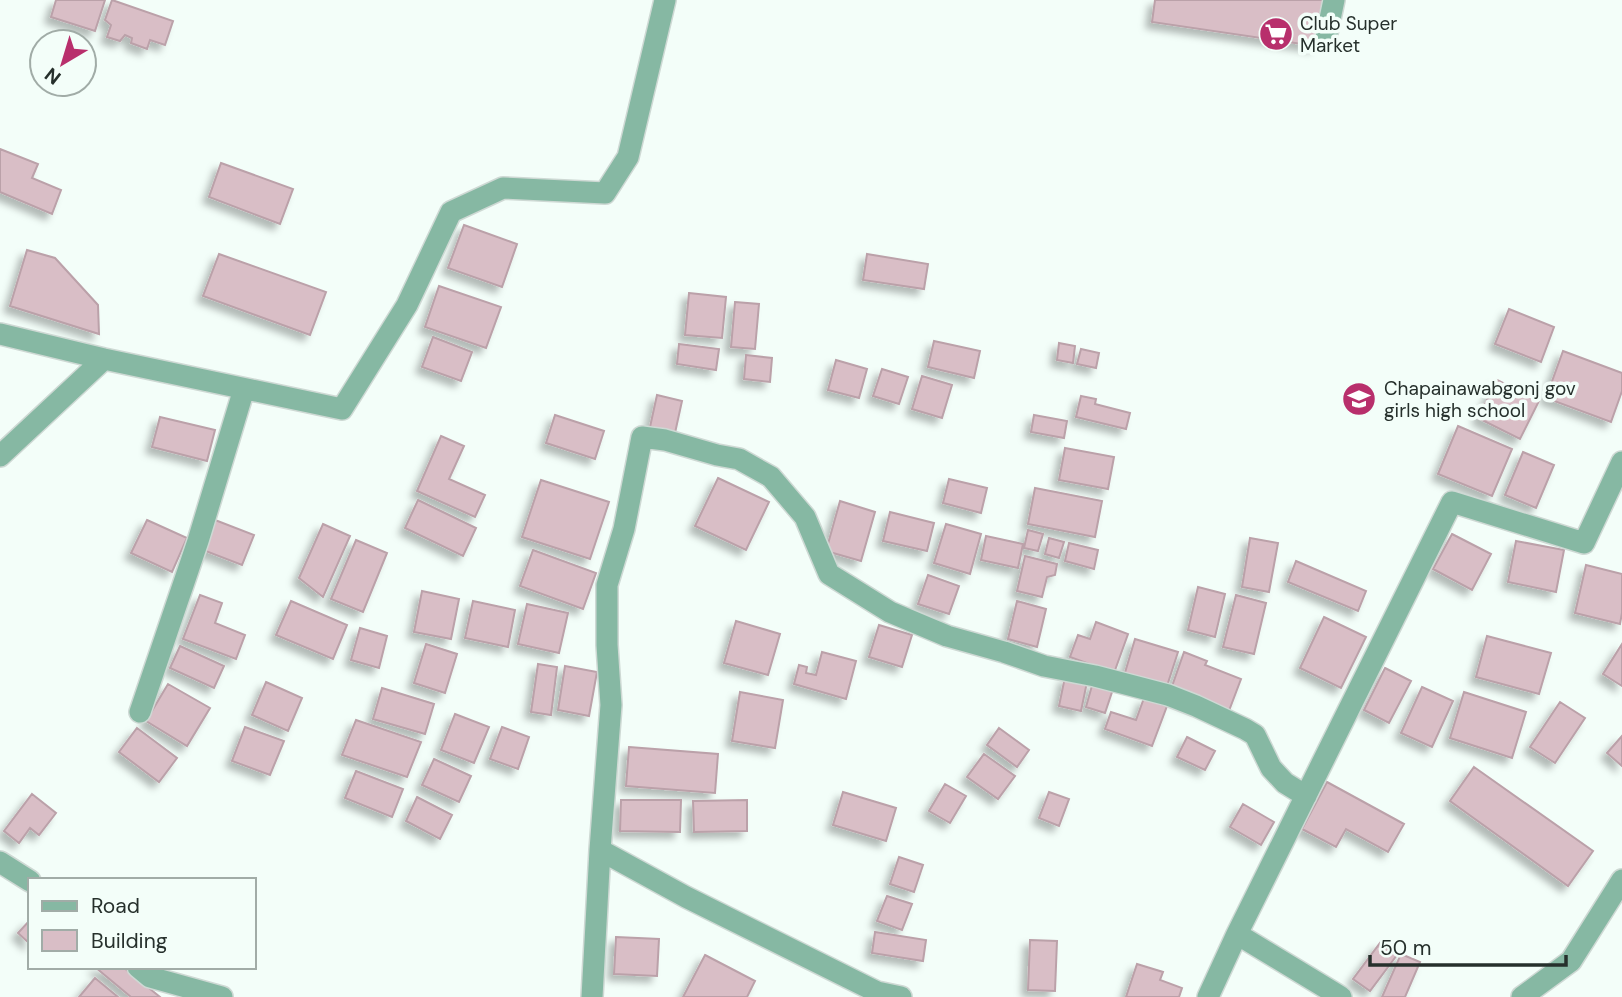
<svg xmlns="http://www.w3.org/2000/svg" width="1622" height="997" font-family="'DM Sans',sans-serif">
	<defs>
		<filter id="shadow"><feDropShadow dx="-6" dy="6" stdDeviation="3.5" flood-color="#0004"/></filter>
	</defs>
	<rect width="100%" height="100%" fill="#f3fef9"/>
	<path fill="#d9bec6" stroke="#bba1a9" stroke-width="2" filter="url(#shadow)" d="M56,0h49l-10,31 -44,-14z
		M112,0l61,21 -8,24 -15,-5 -3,9 -16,-6 1,-5 -7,-3 -5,6 -13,-4 4,-12 -6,-5z
		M1155,0h169l-8,46 -164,-24z
		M0,149l38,15 -6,14 29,12 -9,24 -52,-22z
		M221,163l72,26 -13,35 -71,-27z
		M464,225l53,19 -15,43 -54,-19z
		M27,250l28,8 43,47 1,29 -89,-28z
		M219,254l107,38 -16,43 -107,-39z
		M867,254l61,10 -4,25 -61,-9z
		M439,286l62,21 -15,41 -61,-21z
		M689,293l37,4 -4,41 -37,-3z
		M735,302l24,2 -4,45 -24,-2z
		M1509,309l45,18 -13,35 -46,-18z
		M433,337l39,15 -11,29 -39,-14z
		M934,341l46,10 -6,27 -46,-11z
		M1059,343l16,3 -2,17 -16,-3z
		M679,344l40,5 -3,21 -39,-6z
		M1081,349l18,4 -3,15 -19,-4z
		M1563,351l59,22v18l-11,31 -65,-24z
		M746,355l26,3 -2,24 -26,-3z
		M836,360l31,9 -8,29 -31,-8z
		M882,369l26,8 -9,27 -26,-8z
		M922,376l30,9 -10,33 -30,-9z
		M1497,380l42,21 -19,38 -42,-21z
		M657,395l25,6 -7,32 -25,-6z
		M1081,396l15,3 -1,5 35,9 -4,16 -50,-12z
		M555,415l49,16 -9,28 -49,-16z
		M1034,415l33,6 -3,17 -33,-6z
		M160,417l55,13 -8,31 -55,-14z
		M1458,426l54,23 -20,47 -54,-22z
		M441,436l23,10 -15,33 36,16 -10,22 -58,-26z
		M1065,448l49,9 -6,32 -49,-9z
		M1523,452l31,13 -18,43 -31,-13z
		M718,478l51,24 -23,48 -51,-24z
		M949,479l38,9 -6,25 -38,-10z
		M541,480l68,22 -19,57 -68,-22z
		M1035,488l67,13 -7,36 -67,-13z
		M418,500l58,28 -13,28 -58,-28z
		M840,501l35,11 -14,49 -35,-10z
		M890,512l44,11 -7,28 -44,-10z
		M147,520l40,18 -15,34 -41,-19z
		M215,520l39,15 -12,30 -39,-15z
		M323,524l27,12 -27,61 -24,-19z
		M946,524l35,10 -11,40 -36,-11z
		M1028,530l15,4 -5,17 -14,-3z
		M1452,534l39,20 -19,36 -39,-21z
		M986,536l37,8 -5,24 -37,-8z
		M1049,538l15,4 -5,16 -14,-4z
		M1250,538l28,5 -9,49 -27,-5z
		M356,540l31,13 -24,59 -32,-13z
		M1516,541l48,9 -8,42 -48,-10z
		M1069,543l29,7 -4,19 -29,-8z
		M533,550l63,23 -13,36 -63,-23z
		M1025,556l32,8 -2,11 -8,2 -5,20 -25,-6z
		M1296,561l70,30 -8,20 -70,-29z
		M1586,565l36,9v39l-2,11 -45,-11z
		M928,575l31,11 -10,28 -31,-10z
		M1198,587l27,7 -10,43 -27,-7z
		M422,591l37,8 -8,40 -37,-7z
		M200,595l22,8 -7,20 30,12 -9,24 -53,-20z
		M1236,595l30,8 -12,51 -31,-7z
		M291,601l56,24 -14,34 -57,-24z
		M473,601l42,9 -7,37 -43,-9z
		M1017,601l29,8 -9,38 -29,-8z
		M527,604l41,9 -9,40 -41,-9z
		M1324,617l42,20 -25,51 -41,-20z
		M736,621l44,13 -12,41 -44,-12z
		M1096,622l32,12 -14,39 -44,-16 8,-22 12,4z
		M879,625l33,10 -10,32 -33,-10z
		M360,628l27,8 -8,32 -28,-8z
		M1487,636l64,17 -12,41 -63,-17z
		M1135,639l43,13 -12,37 -42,-13z
		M426,644l31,10 -12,39 -31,-10z
		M1622,644v42l-19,-12z
		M180,646l44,20 -10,22 -44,-20z
		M822,652l34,9 -10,38 -52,-15 5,-19 8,2 -1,6 10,2z
		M1184,652l23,9 -2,4 36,14 -14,37 -58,-21z
		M538,664l19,3 -6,48 -20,-3z
		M565,666l32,6 -8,44 -31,-6z
		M1385,668l26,13 -22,42 -25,-13z
		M1065,677l22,5 -6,29 -22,-5z
		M266,682l36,16 -14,33 -36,-16z
		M1093,682l20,7 -8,24 -19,-6z
		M168,684l42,24 -23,38 -41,-25z
		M1422,687l31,14 -21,46 -31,-14z
		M382,688l52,16 -9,30 -52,-15z
		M740,692l43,8 -8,48 -43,-7z
		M1464,692l62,20 -14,46 -62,-20z
		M1144,698l23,8 -15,40 -47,-17 6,-17 25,8z
		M1560,702l25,16 -30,45 -25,-16z
		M455,714l34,13 -15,36 -33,-13z
		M356,720l65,22 -14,35 -65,-22z
		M245,727l39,14 -14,34 -38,-14z
		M502,727l27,10 -11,32 -28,-10z
		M137,728l40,30 -18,24 -40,-30z
		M999,728l30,22 -12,17 -30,-22z
		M1622,736v30l-15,-13z
		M1187,737l28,14 -10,19 -28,-13z
		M629,747l89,7 -3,39 -89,-7z
		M984,754l31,22 -17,23 -31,-22z
		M434,759l37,17 -12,26 -37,-17z
		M1474,767l119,84 -25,35 -118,-85z
		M356,771l47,18 -11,28 -47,-19z
		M1327,782l77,42 -16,28 -42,-23 -10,18 -34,-18z
		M945,784l21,12 -16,27 -21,-12z
		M843,792l53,16 -10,33 -53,-16z
		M1049,792l20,7 -10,27 -20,-8z
		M32,794l24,19 -17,22 -9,-7 -11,15 -15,-12z
		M417,797l35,18 -12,24 -34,-18z
		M621,800h60l-1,32 -60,-1z
		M747,800v31l-53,1 -1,-31z
		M1243,804l31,18 -13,23 -31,-18z
		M899,857l24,8 -9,27 -24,-8z
		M887,896l25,8 -10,26 -25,-9z
		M30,920v24l-12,-11z
		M875,932l51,8 -3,21 -51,-8z
		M616,937l43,2 -2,37 -43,-2z
		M1030,940l27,1 -2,50 -27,-1z
		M1380,943l17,12 -27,36 -17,-12z
		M1401,954l19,8 -15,35h-23z
		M705,955l50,26 -8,16h-64z
		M1137,964l26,8 -3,8 22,8 -3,9h-53z
		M95,967h28l37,30h-29z
		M95,978l23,19h-39z"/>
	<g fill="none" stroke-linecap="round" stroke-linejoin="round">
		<g stroke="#ced9d4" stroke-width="24">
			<path id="minor" d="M1326,38l8,-38
				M0,334l104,25 238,50 65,-104 44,-93 52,-24 102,5 23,-36 37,-157
				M0,456l104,-97
				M140,712l58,-171 46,-152
				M600,850l86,47 191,95 24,5
				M0,862l30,19
				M1237,934l104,63
				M138,967l12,10 72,20
				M592,997l8,-147 11,-145 -4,-60v-60l17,-56 18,-92 23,3 52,15 22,4 32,18 34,40 24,57 61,38 57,24 57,16 40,14 51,10 73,19 28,11 49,23 10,6 16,33 14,15 21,13
				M1208,997l29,-63 215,-432 132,41 38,-81
				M1522,997l49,-36 51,-81"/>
		</g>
		<use href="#minor" stroke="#86b8a3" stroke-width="21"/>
	</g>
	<defs>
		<g id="supermarket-disc" transform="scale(1.75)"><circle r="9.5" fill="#b82f6c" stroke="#f3fef9"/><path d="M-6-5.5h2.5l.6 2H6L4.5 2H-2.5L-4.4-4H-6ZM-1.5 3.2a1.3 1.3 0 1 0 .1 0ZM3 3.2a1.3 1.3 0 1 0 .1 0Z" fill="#fff"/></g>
		<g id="school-disc" transform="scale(1.75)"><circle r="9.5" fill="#b82f6c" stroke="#f3fef9"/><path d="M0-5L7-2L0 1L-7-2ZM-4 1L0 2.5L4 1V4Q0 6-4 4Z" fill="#fff"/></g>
	</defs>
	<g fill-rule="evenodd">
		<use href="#supermarket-disc" x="1276" y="34"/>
		<use href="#school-disc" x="1359" y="399"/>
	</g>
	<g text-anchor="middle" stroke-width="7" stroke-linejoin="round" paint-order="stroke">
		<g font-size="19" fill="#26302c" stroke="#f3fef9" text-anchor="start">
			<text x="1300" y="30">Club Super<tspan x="1300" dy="22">Market</tspan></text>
			<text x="1384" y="395">Chapainawabgonj gov<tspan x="1384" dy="22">girls high school</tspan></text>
		</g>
	</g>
	<rect x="28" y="878" width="228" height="91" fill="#f3fef9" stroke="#a1aca7" stroke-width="2"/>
	<rect x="42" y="901" width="35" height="10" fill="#86b8a3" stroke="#a1aca7" stroke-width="2"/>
	<text x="91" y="913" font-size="21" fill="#26302c">Road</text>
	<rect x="42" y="930" width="35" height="21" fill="#d9bec6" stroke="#a1aca7" stroke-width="2"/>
	<text x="91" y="948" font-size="21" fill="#26302c">Building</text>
	<g transform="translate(63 63) rotate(218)"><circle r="33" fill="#f3fef9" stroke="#a1aca7" stroke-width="2"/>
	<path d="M0-5L12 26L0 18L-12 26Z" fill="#b82f6c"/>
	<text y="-10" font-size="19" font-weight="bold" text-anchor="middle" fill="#26302c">N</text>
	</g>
	<path d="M1370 955v10h196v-10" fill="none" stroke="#26302c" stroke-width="3.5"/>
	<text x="1380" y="955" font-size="21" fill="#26302c" stroke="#f3fef9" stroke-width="5" paint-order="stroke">50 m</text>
</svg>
